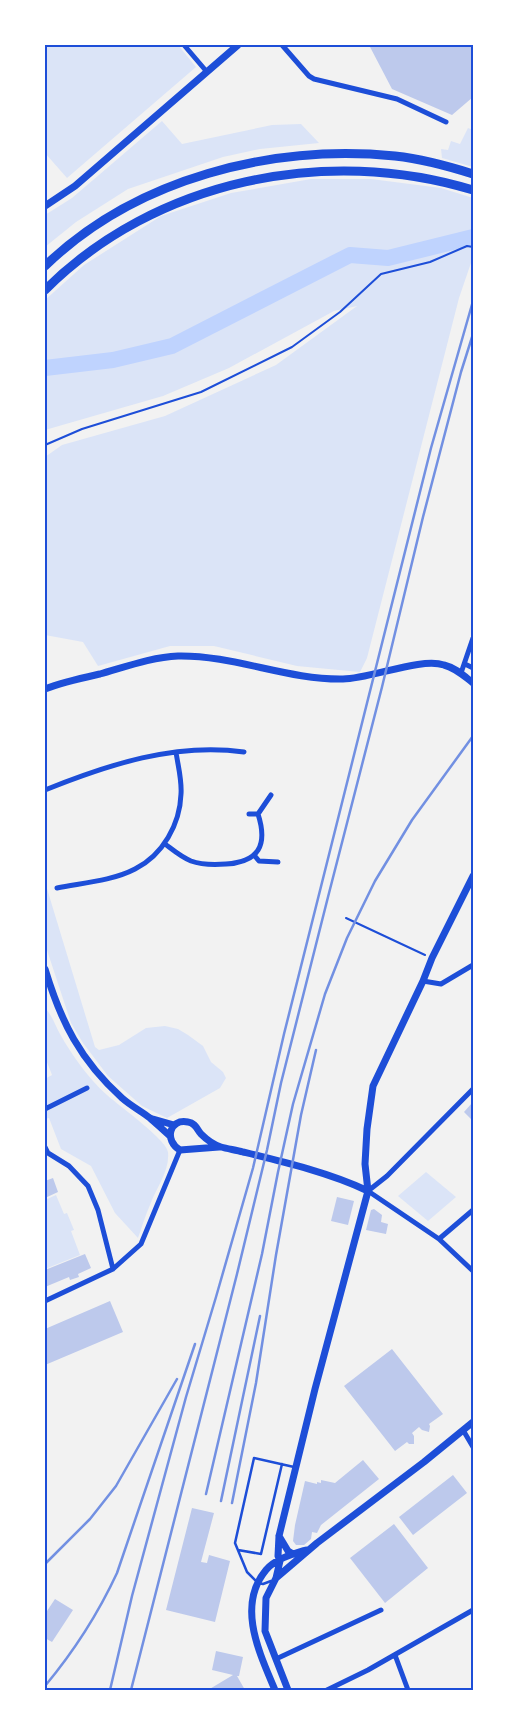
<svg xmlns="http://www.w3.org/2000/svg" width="518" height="1735" font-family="'Fira Sans',sans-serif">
	<rect width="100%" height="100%" fill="#f2f2f2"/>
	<path fill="#dbe4f7" d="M45,45h133l18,22 -129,111 -22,-25z
		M162,121l20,23 90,-19 29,-1 18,19 -59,6 -37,8 -95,32 -52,33 -31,25v-32l27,-17z
		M468,128l5,2v37l-31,-9 -1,-9 7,1 3,-9 9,3z
		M311,179h60l70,9 32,10v59l-14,41 -92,360 -7,14 -63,-6 -83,-20h-44l-72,20 -15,-24 -38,-7v-178l17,-12 103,-29 111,-51 81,-59 -23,5 -105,57 -66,28 -118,34v-130l39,-35 77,-49 70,-23z
		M45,882l50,165 4,3 20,-5 27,-17 19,-2 13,3 10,6 15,11 8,16 12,10 3,6 -6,10 -53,30 -25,-12 -34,-30 -25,-33 -12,-20 -26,-79z
		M45,1008c7,7 10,17 15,26 11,20 30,46 47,61 11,10 60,45 61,57 2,19 -12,36 -18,53 -5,11 -8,22 -12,33l-23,-25 -24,-47 -30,-17 -12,-31 -4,1v-40l7,-4 -7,-18z
		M426,1172l30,25 -28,24 -30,-25z
		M56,1195l8,19 3,-1 7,17 -3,1 9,24 -35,14v-69z"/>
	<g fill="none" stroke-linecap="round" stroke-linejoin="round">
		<path stroke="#bfd3fe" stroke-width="16" d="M45,368l68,-8 59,-14 178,-91 38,3 85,-21"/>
	</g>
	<path fill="#bdc9ec" d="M369,45h102l2,2v50l-21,18 -60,-26z
		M472,1103l1,15 -2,1 -7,-7z
		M53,1178l5,14 -13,6v-17z
		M337,1197l17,4 -6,24 -17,-4z
		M374,1209l8,6 -1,7 7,2 -2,10 -20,-4 5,-20z
		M85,1254l6,14 -13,6 1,3 -9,3 -1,-3 -24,10v-17z
		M110,1301l13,31 -78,33v-36z
		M392,1349l51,65 -14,10 1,2 -1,6 -7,-2 -3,-3 -7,6 2,3v8h-5l-2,-2 -12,9 -51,-65z
		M363,1460l16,19 -58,46 -4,8 -5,-1 -1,7 -7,6h-8l-3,-4 2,-16 10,-44 12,3v-2l4,1v-3l14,3z
		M453,1475l14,18 -54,42 -14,-18z
		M192,1508l22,5 -13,49 6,1 2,-8 21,6 -15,61 -49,-12z
		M394,1524l34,44 -43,35 -35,-45z
		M55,1599l18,11 -21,32 -7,-4v-24z
		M216,1651l27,6 -4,19h-2l8,14h-37l25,-15 -21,-5z"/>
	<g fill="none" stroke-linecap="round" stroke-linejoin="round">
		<path stroke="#1d4ed8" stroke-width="2" d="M45,445l37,-16 119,-37 91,-45 48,-35 41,-38 49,-12 37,-16 6,1
			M346,918l79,37"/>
		<path stroke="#1d4ed8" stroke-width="2.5" d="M238,1550l23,4 21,-90
			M271,1581l-8,3 -5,-1 -11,-11 -12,-29 19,-85 40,9"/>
		<path stroke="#1d4ed8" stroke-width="5" d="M184,45l23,27
			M282,45l27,31 5,3 83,20 49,23
			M465,664l8,4
			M461,673l12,-35
			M45,790c62,-25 131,-48 199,-38
			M249,814h9l13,-19
			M165,844c8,6 16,13 26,17 11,4 22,4 35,3 33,-2 42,-19 32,-50
			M254,855l5,6 19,1
			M57,888c25,-5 55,-7 78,-19 28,-14 45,-45 46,-75 1,-14 -3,-28 -5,-42
			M423,981l18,3 32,-19
			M473,1089l-86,87 -19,15 71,48 34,32
			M45,1109l42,-21
			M45,1147l3,6 21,13 19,20 10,24 15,59
			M439,1239l34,-29
			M45,1301l68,-32 28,-25 39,-94
			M463,1430l10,17
			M395,1655l13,35
			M276,1659l105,-49
			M327,1690l41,-20 105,-60"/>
		<path stroke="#1d4ed8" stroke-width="7" d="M45,206l30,-20 163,-141
			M45,689c18,-7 37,-11 55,-15 25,-7 52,-17 78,-18 56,-1 109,24 165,23 27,0 78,-22 101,-14 12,3 20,11 29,18
			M45,969c16,53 35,91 77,129 9,8 19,13 28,20 7,6 13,12 20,18
			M153,1119l21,6
			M219,1147l-39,3c-16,-9 -11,-32 8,-28 8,1 9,8 13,12 6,6 13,11 20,13 7,2 15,3 22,5 41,10 87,21 125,39
			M279,1536l9,15 5,3
			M276,1578l4,-17 -2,-5 1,-20 36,-147 53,-198 -3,-27 2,-35 6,-43 50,-105 9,-23 41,-82
			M275,1690c-15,-36 -39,-84 -9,-120 9,-11 27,-16 40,-20
			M288,1690l-23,-59 1,-33 10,-20 41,-35 107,-81 49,-40"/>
		<path stroke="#1d4ed8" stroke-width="9" d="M45,266c91,-88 227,-122 350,-110 27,3 53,10 78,18
			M45,290c110,-110 281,-145 428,-100"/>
		<path stroke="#7290e2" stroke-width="2.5" d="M206,1494l56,-240 16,-82 15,-68 32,-110 22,-56 28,-57 37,-61 61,-84
			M221,1501l39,-185
			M232,1503l24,-120 20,-128 25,-140 15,-65
			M45,1564l45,-45 26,-33 61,-107
			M45,1686c30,-36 52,-70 72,-113l78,-229
			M110,1690l22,-94 54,-199 30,-100 37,-129 31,-134 147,-586 42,-147
			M131,1690l106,-416 30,-124 14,-67 47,-186 54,-210 41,-170 38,-145 12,-38"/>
	</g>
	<rect width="518" height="1735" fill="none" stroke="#ffffff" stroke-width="92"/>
	<rect x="46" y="46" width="426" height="1643" fill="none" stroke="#1d4ed8" stroke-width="2"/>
</svg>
